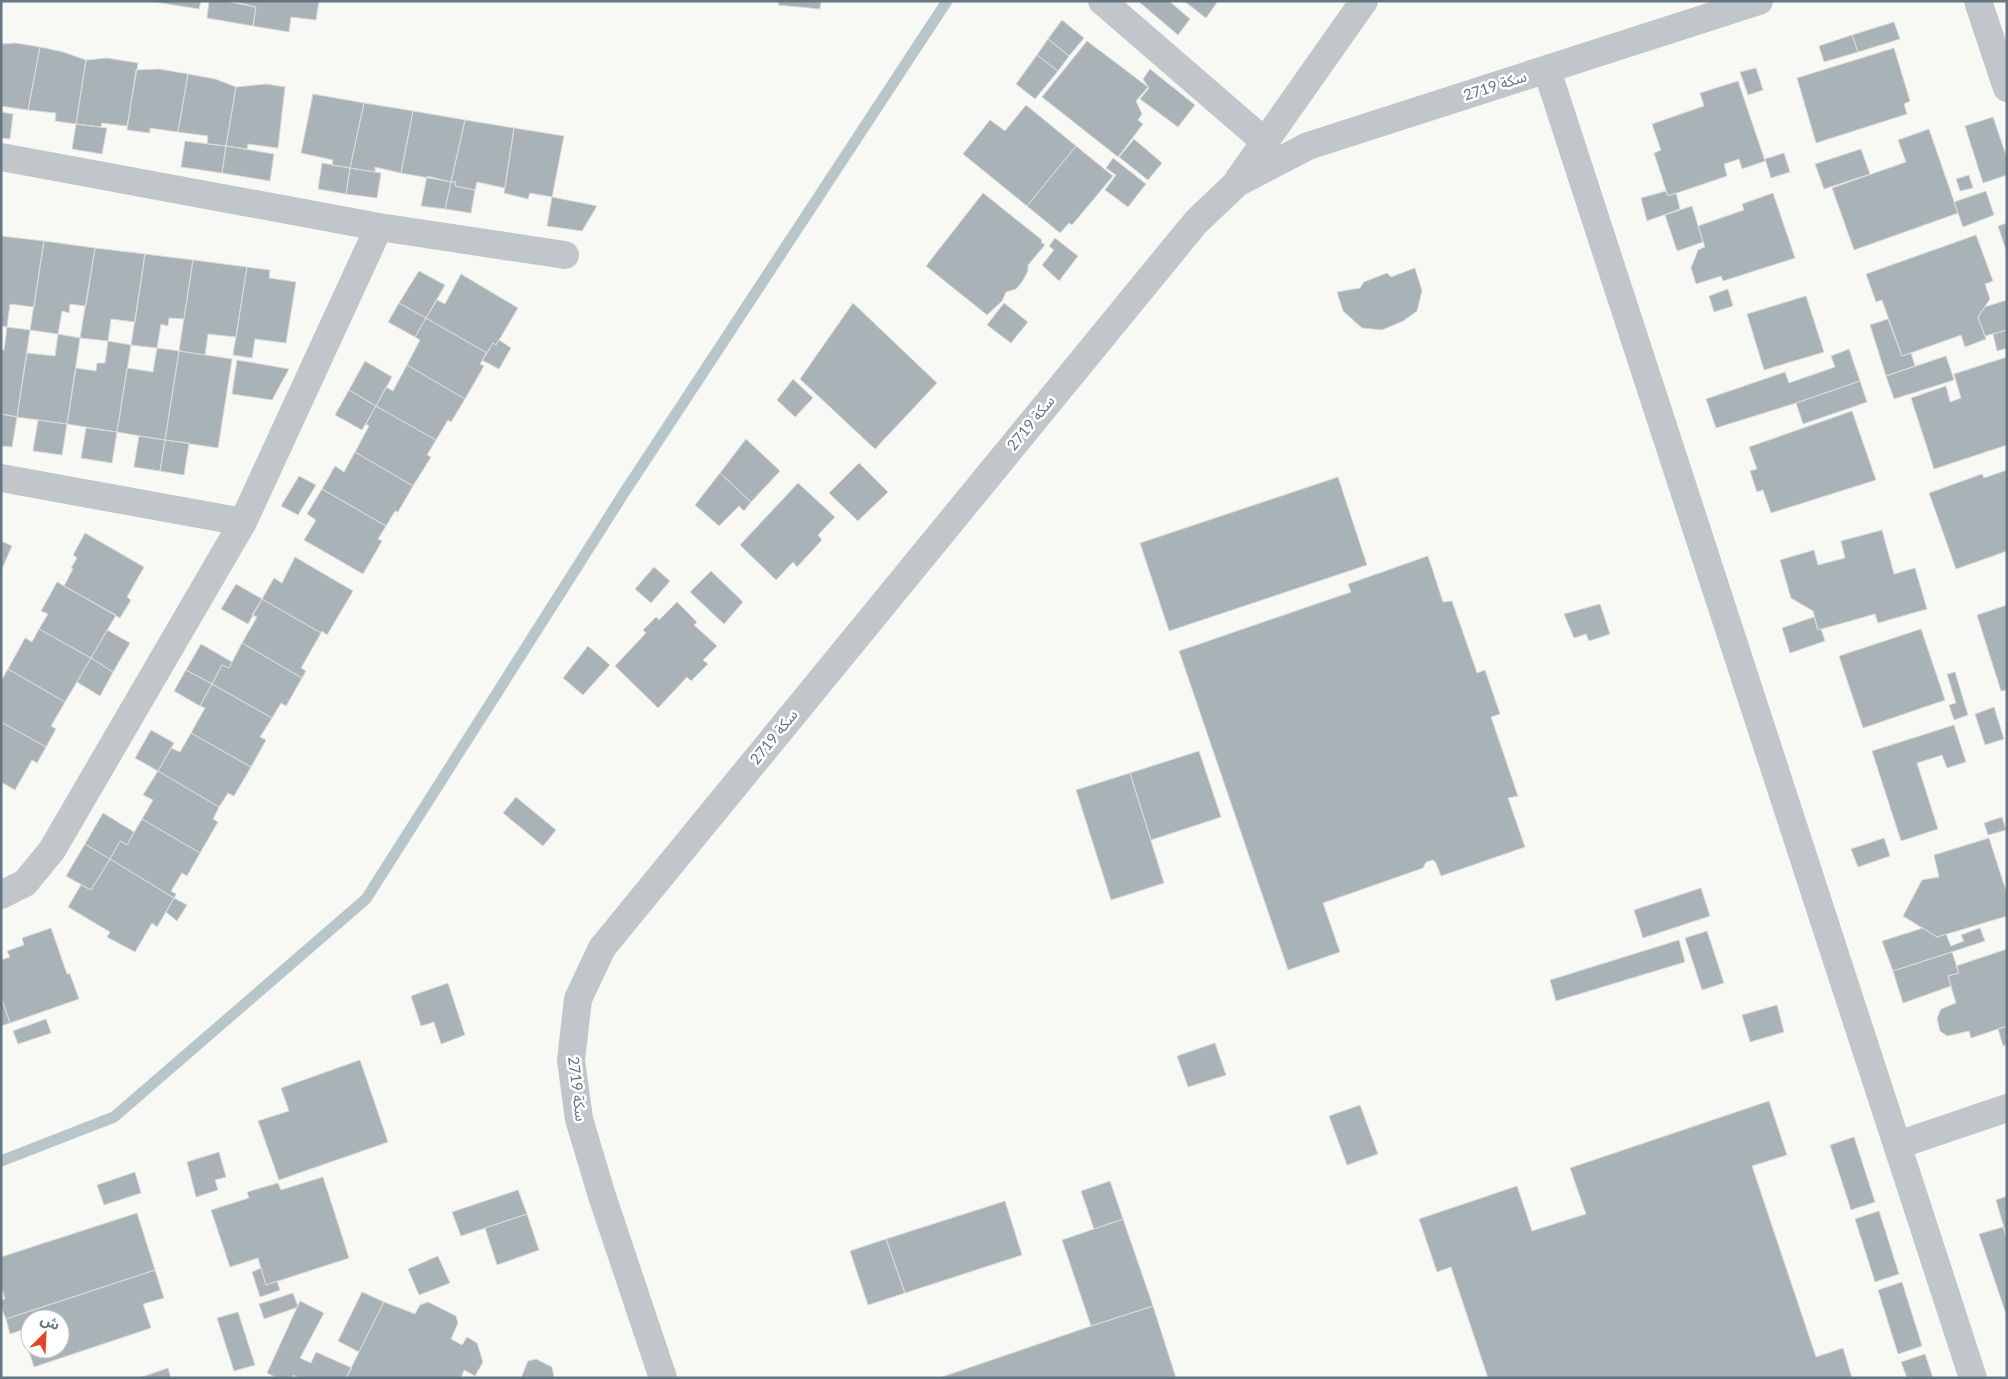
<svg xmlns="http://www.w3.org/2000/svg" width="2008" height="1379" font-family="Lato,'Noto Sans Arabic',sans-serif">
	<rect width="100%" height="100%" fill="#f8f8f5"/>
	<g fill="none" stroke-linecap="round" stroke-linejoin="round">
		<path stroke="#b8c6c9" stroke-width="11" d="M1,1161l113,-44 252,-218 258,-406 323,-492"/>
	</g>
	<path fill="#a8b2b7" stroke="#dadad8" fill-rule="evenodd" d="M149,1h52l-2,8z
		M209,1h16l31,6 -3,19 -46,-8z
		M232,1h87l-3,19 -25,-3 -2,15 -36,-6 3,-19z
		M779,1h42l-1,8 -42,-4z
		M1138,1h31l21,18 -12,16z
		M1184,1h34l-12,17z
		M1062,20l22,18 -15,18 -21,-17z
		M1894,22l6,17 -42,13 -6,-17z
		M1852,35l6,17 -34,10 -5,-16z
		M1048,39l21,17 -11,15 -21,-16z
		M1087,41l61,46 -12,14 6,13 -4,6 5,4 -25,33 -76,-60z
		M16,43l24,4 -12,63 -27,-4v2v-64z
		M40,47l23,5 23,8 -10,64 -21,-3 1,-8 -28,-3z
		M1894,48l16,53 -6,3 3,10 -91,29 -19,-65z
		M1037,55l21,16 -23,28 -19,-15z
		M107,58l31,5 -11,63 -25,-3 -1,4 -25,-3 10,-64z
		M1756,68l7,22 -15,5 -8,-23z
		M159,69l29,5 -10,58 -28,-4v5l-23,-3 9,-60z
		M1150,69l45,36 -17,22 -38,-28 9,-11 -6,-9z
		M188,74l27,5 21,8 -10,59 -19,-2 1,-8 -30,-4z
		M1738,81l27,80 -23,8 -3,-10 -15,5 3,12 -59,20 -14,-43 7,-3 -9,-26 52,-18 -4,-13z
		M266,84l19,3 -7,61 -30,-4 -1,5 -21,-3 10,-59z
		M313,94l51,9 -14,65 -18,-3 1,-5 -32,-7z
		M364,103l49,8 -12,62 -26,-6v5l-25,-4z
		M1026,105l50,41 -49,60 -64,-52 27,-34 15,11z
		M413,111l52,9 -14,62 -50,-9z
		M1,112l12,2 -3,25 -9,-1z
		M1993,117l14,41v17l-24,8 -18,-57z
		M465,120l49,8 -9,60 -28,-6 -2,8 -20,-4 1,-4h-5z
		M76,124l31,4 -5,26 -30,-5z
		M514,128l50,8 -12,61 -22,-4 -2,6 -24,-6z
		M1929,129l29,84 -104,37 -22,-62 74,-26 -8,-22z
		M1134,139l28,24 -14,17 -29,-23z
		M185,141l41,5 -4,27 -41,-6z
		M226,146l48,8 -4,27 -48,-8z
		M1076,146l37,30 -41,49 -3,-2 -9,10 -33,-27z
		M1861,149l9,25 -46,15 -9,-25z
		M1784,153l6,19 -19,6 -6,-19z
		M1113,158l33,26 -18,23 -23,-17 11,-15 -10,-7z
		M322,163l28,5 -4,26 -28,-5z
		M350,168l31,5 -4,25 -31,-4z
		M1969,175l4,13 -13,3 -4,-12z
		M427,176l24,6 -6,27 -24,-3z
		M451,182h5l-1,4 20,4 -4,23 -26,-4z
		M1666,191l2,5 8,-3 4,16 -33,12 -6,-23z
		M1986,191l8,24 -31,12 -9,-25z
		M983,193l59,47 -1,2 4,3 -17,20v6l-6,11 -6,7 -10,3 -4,9 -15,14 -61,-49z
		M1773,193l22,65 -72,23 -2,-5 -25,8 -5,-16 7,-18 7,-3 -7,-21 46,-16 -2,-6z
		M552,197l45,9 -15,25 -35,-5z
		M1692,206l11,36 -26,9 -12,-36z
		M2007,223v30l-9,-27z
		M1976,235l17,46 -8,3 5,15 -12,18 8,22 -21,8 -4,-12 -59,21 -20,-56 -6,2 -10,-28z
		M1,236l43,5 -10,66 -24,-3 -3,23 -6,-1z
		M1055,238l23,18 -19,25 -17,-16 12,-15 -5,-4z
		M44,241l51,7 -9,58 -16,-2 -1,9 -7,-2 -4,23 -28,-4z
		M95,248l50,6 -10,68 -24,-3 -3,22 -28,-3z
		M145,254l48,6 -9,59 -15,-1 -1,8 -7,-2 -4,24 -26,-3z
		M193,260l54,7 -11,70 -28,-3 -3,21 -26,-4z
		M247,267l23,3 -1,8 27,4 -10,61 -31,-4 -3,19 -19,-3z
		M1415,268l7,23 -5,20 -14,10 -21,9 -20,-2 -19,-17 -6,-19 23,-4 4,-6 23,-9 4,4z
		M419,271l26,14 -19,33 -27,-15z
		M461,274l57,34 -22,37 -3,-2 -6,10 -61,-35 11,-18 8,4z
		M1728,289l5,17 -19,6 -5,-16z
		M1806,296l18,56 -60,18 -17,-56z
		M2007,300v30l-22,6 -7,-19 7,-10z
		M399,303l27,15 -11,19 -27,-15z
		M853,303l84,80 -62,66 -75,-70z
		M1004,303l24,19 -17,21 -24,-18z
		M426,318l61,35 -7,11 4,2 -19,33 -58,-34 13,-25 -5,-3z
		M1888,319l14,37 9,-3 4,13 -29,10 -16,-51z
		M7,327l23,3 -13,87 -16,-3v-64h3z
		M2007,330v18l-10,3 -4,-17z
		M58,334l22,4 -13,86 -50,-7 10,-64 28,3z
		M499,340l12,8 -12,21 -17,-9 11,-17 3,2z
		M108,341l23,4 -14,87 -50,-8 9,-56 20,3 1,-8h8z
		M157,348l22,3 -14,89 -48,-8 10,-64 26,4z
		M1849,349l11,32 -64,22 -80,25 -10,-29 79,-27 4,11 46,-16 -4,-11z
		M179,351l53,8 -14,89 -53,-8z
		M1946,356l8,24 -60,19 -8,-23z
		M2007,357v88l-73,24 -23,-71 35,-12 4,16 11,-4 -7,-24z
		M237,360l52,9 -17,31 -40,-6z
		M365,361l27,16 -16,29 -27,-16z
		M407,365l58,34 -14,23 -3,-2 -12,20 -60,-34 10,-19 7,4z
		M793,379l20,19 -18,19 -18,-17z
		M1860,381l7,21 -64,22 -7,-21z
		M349,390l27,16 -14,24 -27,-15z
		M376,406l60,34 -9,15 4,2 -18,29 -58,-34 14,-26 -3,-2z
		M1852,411l24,69 -105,33 -8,-23 -6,2 -7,-21 7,-2 -8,-22z
		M1,414l16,3 -5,30 -11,-1z
		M38,420l29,4 -5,31 -29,-4z
		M86,428l31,4 -5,31 -31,-5z
		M139,436l26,4 -5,31 -26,-4z
		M746,439l34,32 -29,31 -31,-29z
		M165,440l24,3 -5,32 -24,-4z
		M355,452l58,34 -15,26 -3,-1 -9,15 -64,-37 13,-23 9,6z
		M859,463l29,29 -30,29 -29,-28z
		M2007,470v81l-51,18 -27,-76 53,-19 2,4z
		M720,473l31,29 -7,9 -5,-5 -20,20 -24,-21z
		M299,476l17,9 -18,30 -17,-9z
		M1338,477l29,88 -198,66 -29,-88z
		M798,483l37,34 -17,18 4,5 -25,27 -4,-5 -17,18 -36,-35z
		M322,489l64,37 -8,13 4,2 -19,33 -59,-34 12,-20 -9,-6z
		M1882,530l12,44 21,-6 12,41 -49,14 -3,-9 -57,16 -5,-19 -22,-13 -11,-38 34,-10 4,15 27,-7 -4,-17z
		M85,533l59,34 -17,30 4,3 -11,18 -56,-32 9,-17 -2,-1 6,-10 -4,-3z
		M1,541l11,5 -11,25z
		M1428,556l15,46 9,-1 25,72 8,-3 15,44 -9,3 27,79 -10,2 17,49 -84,29 -5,-13 -3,-3 -7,2 -3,6 -100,35 17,49 -52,18 -109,-319 172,-59 -3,-8z
		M295,557l58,34 -26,44 -5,-4 -1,2 -59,-34 12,-21 8,5z
		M654,567l16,14 -19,22 -16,-14z
		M711,571l32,31 -19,22 -34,-32z
		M57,582l59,33 -25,43 -52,-29 9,-15 -7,-3z
		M236,584l26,15 -14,25 -27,-15z
		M262,599l59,34 -20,35 5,3 -4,7 -60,-35 15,-26 -5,-2z
		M677,602l20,20 -3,3 23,21 -14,14 5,4 -17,17 -4,-4 -29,31 -43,-42 31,-33 -3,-3 13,-13 3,3z
		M1600,604l10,30 -21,7 -3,-7 -12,4 -10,-24z
		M2007,605v85l-6,1 -24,-76z
		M1814,617l4,13 3,-1 4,12 -35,12 -8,-25z
		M39,629l52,29 -26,44 -57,-33 17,-31 7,4z
		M1921,629l24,71 -82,28 -24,-72z
		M107,630l23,13 -17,29 -22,-14z
		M242,643l60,35 -16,28 -5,-3 -9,15 -60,-34 10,-19 7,3z
		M201,644l31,18 -3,6 -7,-3 -10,19 -26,-14z
		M588,646l22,19 -27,30 -20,-17z
		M91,658l22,14 -13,24 -23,-14z
		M8,669l57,33 -14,24 5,3 -10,18 -45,-25v-41z
		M186,670l26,14 -12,22 -26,-15z
		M1955,672l13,43 -14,5 -5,-15 7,-2 -9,-29z
		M212,684l60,34 -12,19 6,3 -15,27 -60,-34 14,-25 -5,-2z
		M1994,707l10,32 -19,6 -10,-31z
		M1,722l45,25 -9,16 -5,-3 -17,30 -14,-8z
		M1954,725l12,37 -19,6 -5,-13 -25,8 21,66 -37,12 -29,-90z
		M151,730l23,13 -16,28 -23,-13z
		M191,733l60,34 -17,29 -6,-3 -9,14 -61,-36 13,-23 9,4z
		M1199,751l22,66 -70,23 -21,-67z
		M158,771l61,36 -6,12 5,3 -18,31 -58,-34 11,-19 -10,-5z
		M1130,773l34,110 -53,17 -35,-110z
		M516,797l40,33 -13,16 -40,-33z
		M103,813l31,19 -7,13 -7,-4 -10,18 -25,-15z
		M2002,817l4,13 -18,5 -4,-12z
		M142,819l58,34 -13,23 -5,-3 -11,18 5,3 -2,4 -64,-39 10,-18 7,4z
		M1884,838l6,18 -32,11 -7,-18z
		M1989,838l18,56v22l-70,21 -34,-21 19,-36 17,-3 -5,-22z
		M85,844l25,15 -19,31 -25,-14z
		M110,859l64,39 -17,29 -5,-4 -17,29 -28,-15 3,-5 -42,-25 13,-22 10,5z
		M1701,888l9,28 -67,22 -9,-28z
		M174,898l13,7 -10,16 -11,-9z
		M51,928l16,46h3l9,25 -69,24 -9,-26v-37l9,-3 -3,-6 17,-6 -2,-7z
		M1923,928l14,9 9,-3 5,12 13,-5 -3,-6 19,-7 5,13 -92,30 -11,-30z
		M1707,931l17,52 -22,7 -17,-52z
		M1679,940l6,22 -129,39 -6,-21z
		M2007,949v77l-36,12 -2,-7 -22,5 -7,-5 -3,-13 4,-9 15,-6 -8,-27 11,-3 -3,-7z
		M1952,952l7,21 -11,3 3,10 -48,17 -10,-32z
		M448,983l17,52 -24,9 -7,-22 -13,4 -10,-30z
		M1,997l9,26 -9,3z
		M1777,1005l7,27 -34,10 -8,-27z
		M46,1019l5,14 -33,11 -5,-13z
		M2007,1026v18l-4,2 -5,-17z
		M1215,1043l11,32 -38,12 -11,-31z
		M360,1060l28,82 -109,38 -21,-59 31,-10 -8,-23z
		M1769,1101l18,54 -35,11 64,191 27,-9 9,30h-364l-37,-111 -14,5 -18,-53 98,-33 15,45 54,-17 -16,-46z
		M1360,1105l18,49 -31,11 -18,-49z
		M1854,1137l21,65 -24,8 -21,-65z
		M219,1152l7,25 -11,3 3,10 -22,7 -9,-35z
		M135,1172l6,21 -37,12 -7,-20z
		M323,1177l26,81 -83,27 -8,-27 -28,9 -19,-57 38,-12 -2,-6 31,-9 3,7z
		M1110,1181l13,38 -29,10 -13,-38z
		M518,1190l9,24 -66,22 -9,-24z
		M2007,1196v42l-11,-38z
		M1005,1201l17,54 -117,38 -19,-54z
		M1879,1211l20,63 -24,8 -20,-63z
		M137,1213l18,57 -149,49 -5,-12v-7l4,-1 -4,-13v-29z
		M527,1214l12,36 -42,15 -12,-37z
		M1123,1219l30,87 -62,20 -29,-86z
		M2003,1227l4,11v79l-28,-83z
		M886,1239l19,54 -37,12 -18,-54z
		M438,1256l12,27 -31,12 -11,-26z
		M261,1268l5,17 11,-4 3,9 -20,7 -8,-25z
		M155,1270l9,28 -21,6 8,24 -117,39 -12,-37 -12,4 -4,-15zM30,1319h30v30h-30z
		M1902,1282l20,64 -24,8 -20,-64z
		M362,1292l22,10 -25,50 -21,-11z
		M293,1293l5,14 -34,12 -5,-15z
		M300,1301l24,12 -24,45 11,5 5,-11 36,16 -6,10h-47l-6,-3 -1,3h-15l-10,-5z
		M384,1302l31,12 5,-9 8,-3 28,14 2,7 -7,16 11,6 5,-8 10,6 6,19 -8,14 -11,-6 -3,8h-115z
		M1153,1306l23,72h-237l152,-52z
		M238,1312l17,53 -21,6 -17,-53z
		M1925,1354l8,24h-26l-6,-16z
		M536,1359l16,8 2,11h-33l7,-17z
		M168,1368l3,10h-32z"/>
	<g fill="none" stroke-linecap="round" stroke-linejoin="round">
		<path stroke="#c1c6ca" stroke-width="28" d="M1102,1l162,140
			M1978,1l29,87
			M1547,70l426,1308
			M1,157l378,70 186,28
			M1238,180l126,-179
			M1,478l242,44
			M1,895l24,-12 27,-33 191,-328 136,-295
			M1898,1145l109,-37
			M663,1378l-61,-182 -23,-77 -8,-59 7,-61 24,-51 594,-726 41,-39 71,-37 451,-145"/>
	</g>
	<g text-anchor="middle" stroke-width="5" stroke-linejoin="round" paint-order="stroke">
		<g font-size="15" fill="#637681" stroke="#fff">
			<text transform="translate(1495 86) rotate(-18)" y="5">سكة 2719</text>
			<text transform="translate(1031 423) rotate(-51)" y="5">سكة 2719</text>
			<text transform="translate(774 737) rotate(-51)" y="5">سكة 2719</text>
			<text transform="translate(577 1089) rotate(83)" y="5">سكة 2719</text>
		</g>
	</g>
	<rect width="2008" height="1379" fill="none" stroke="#637681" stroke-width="5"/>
	<g transform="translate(45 1334) rotate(24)"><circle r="24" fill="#ffffff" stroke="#c1c8cd"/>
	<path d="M0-4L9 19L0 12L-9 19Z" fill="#e64427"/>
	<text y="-8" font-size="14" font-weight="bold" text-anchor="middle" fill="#637681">ش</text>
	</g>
</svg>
